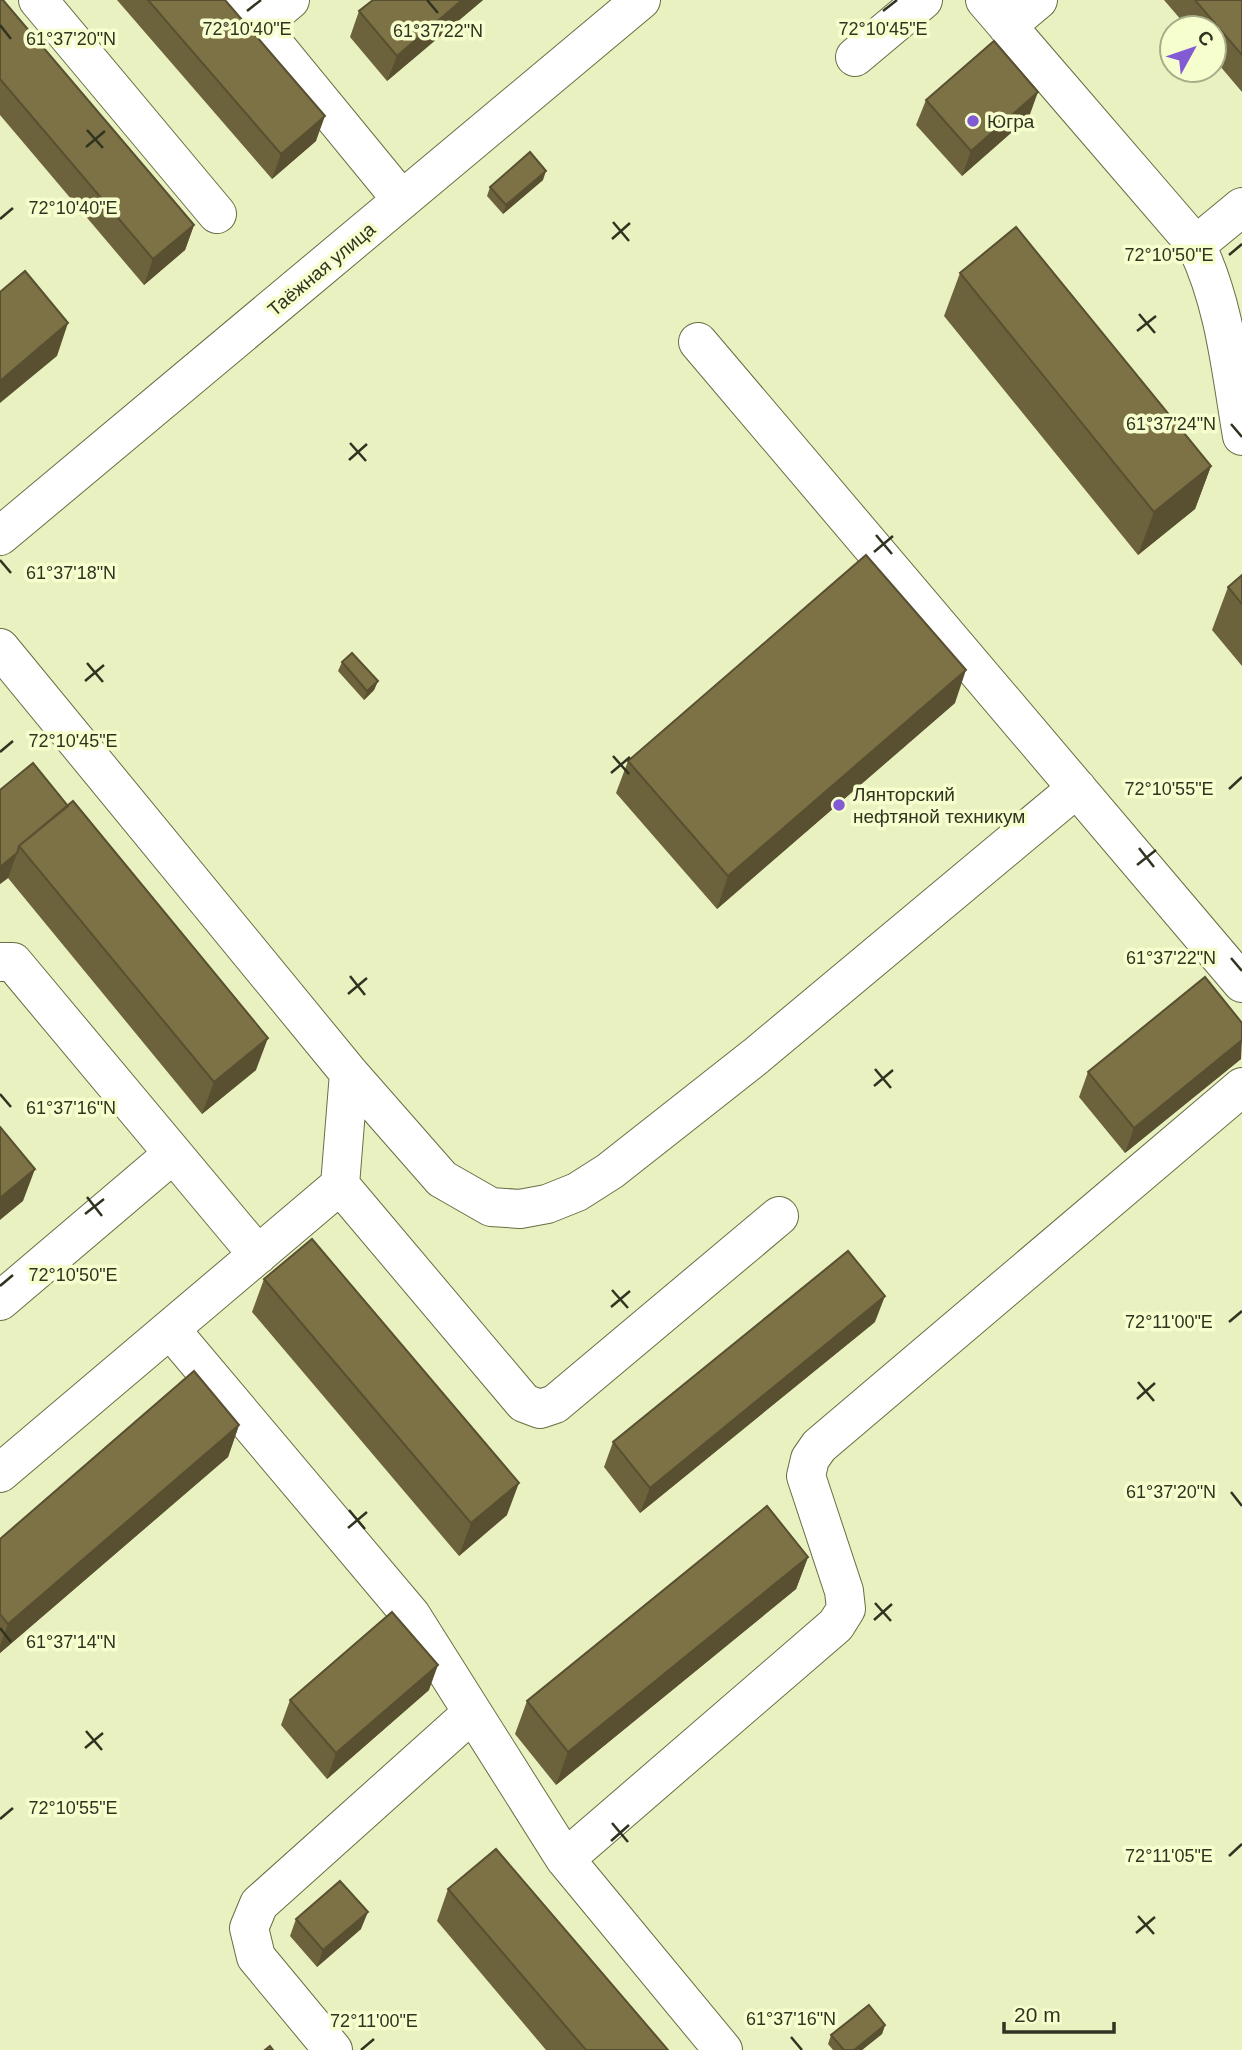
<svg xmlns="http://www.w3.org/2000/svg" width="1242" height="2050" font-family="Helvetica,sans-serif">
	<rect width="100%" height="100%" fill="#e9f1c1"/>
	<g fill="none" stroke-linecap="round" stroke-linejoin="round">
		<g stroke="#686e43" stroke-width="40">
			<path id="minor" d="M38,0l179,214
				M238,0l164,200
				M985,0l211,245c29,59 35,127 46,191
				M259,26l31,-26
				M1007,26l31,-26
				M855,57l68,-57
				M1196,245l46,-38
				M698,342l544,641
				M0,536l641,-536
				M0,648l349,425 93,106 49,28 29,2 27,-5 30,-12 33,-21 146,-115 321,-268
				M0,962h13l245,293
				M340,1185l184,218 16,6 15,-5 224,-188
				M0,1301l173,-147
				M170,1329l241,286 154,244 158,191
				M0,1473l340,-288 9,-112
				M565,1859l271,-234 10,-16 -2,-18 -38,-115 4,-17 9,-13 423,-359
				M333,2050l-77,-93 -7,-29 10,-24 212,-190"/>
		</g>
		<use href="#minor" stroke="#fff" stroke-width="38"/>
	</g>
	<path fill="#6c623c" d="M0,0l194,225 -9,25 -41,35 -144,-170z
		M117,0h108l91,141 -44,38z
		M483,0l-96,81 -37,-44 9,-26z
		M1164,0h78v92l-28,-33v-31h-26z
		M926,100l103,17 -67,59 -46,-51z
		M543,180l-40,34 -16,-18 3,-9z
		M960,273l251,193 -16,43 -57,46 -194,-239z
		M1242,575v91l-30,-36 16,-43z
		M342,662l36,19 -4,9 -10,10 -26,-29z
		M955,703l-238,206 -101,-116 12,-32z
		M0,790l256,280 -54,44 -194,-236 -8,6z
		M1241,1059l-116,94 -46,-56 9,-25z
		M264,1279l243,236 -48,41 -207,-244z
		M875,1322l-235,191 -36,-46 9,-25z
		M239,1425l-11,32 -228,196v-114z
		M808,1557l-12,32 -240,196 -41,-51 12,-33z
		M429,1690l-102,89 -46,-54 9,-25z
		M448,1889l220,161h-122l-109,-129z
		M296,1919l65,10 -44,38 -27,-31z
		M885,2025l-3,9 -20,16h-29l-5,-6 3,-9z"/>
	<path fill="#585031" d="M462,0h21l-96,81 10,-25z
		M1038,92l-9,25 -67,59 9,-25z
		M325,116l-9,25 -44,38 9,-25z
		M546,171l-3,9 -40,34 3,-9z
		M194,225l-9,25 -41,35 9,-26z
		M68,323l-11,33 -57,47v-22z
		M1211,466l-16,43 -57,46 16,-43z
		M966,670l-11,33 -238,206 11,-33z
		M378,681l-4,9 -10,10 3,-9z
		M17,853l-9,25 -8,6v-17z
		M268,1038l-12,32 -54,44 12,-32z
		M1242,1040l-1,19 -116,94 9,-25z
		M35,1169l-12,32 -23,19v-22z
		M885,1296l-10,26 -235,191 10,-25z
		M239,1425l-11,32 -228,196v-7l8,-22z
		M519,1483l-12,32 -48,41 12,-33z
		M808,1557l-12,32 -240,196 12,-33z
		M438,1665l-9,25 -102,89 9,-26z
		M368,1912l-7,17 -44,38 6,-17z
		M885,2025l-3,9 -20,16h-8z"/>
	<path fill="#7d7246" stroke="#585031" stroke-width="2" d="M0,0h3l191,225 -41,34 -153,-180z
		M148,0h77l100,116 -44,38z
		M373,0h89l-65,56 -38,-45z
		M1195,0h47v55z
		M994,41l44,51 -67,59 -45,-51z
		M530,152l16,19 -40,34 -16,-18z
		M1016,227l195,239 -57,46 -194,-239z
		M25,271l43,52 -68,58v-89z
		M866,555l100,115 -238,206 -100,-115z
		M1242,575v29l-14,-17z
		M352,653l26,28 -11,10 -25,-29z
		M33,763l35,43 -49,40 -2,7 -17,14v-77z
		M73,801l195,237 -54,44 -195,-236z
		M1205,977l37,46v17l-108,88 -46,-56z
		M0,1127l35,42 -35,29z
		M312,1239l207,244 -48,40 -207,-244z
		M848,1251l37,45 -235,192 -37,-46z
		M194,1371l45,54 -231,199 -8,-10v-75z
		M767,1506l41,51 -240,195 -41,-51z
		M392,1612l46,53 -102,88 -46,-53z
		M496,1849l172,201h-82l-138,-161z
		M340,1881l28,31 -45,38 -27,-31z
		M869,2005l16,20 -31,25h-10l-13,-15z
		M270,2046l3,4h-8z"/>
	<path fill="none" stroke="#313321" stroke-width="2.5" d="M427,0l11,13M247,11l14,-11M883,11l14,-11M0,25l11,14M87,130l16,18M86,147l19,-16M0,219l13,-11M613,222l16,19M612,239l18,-16M1229,255l13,-11M1139,314l16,19M1137,331l19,-15M1231,424l11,13M350,443l16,18M349,460l18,-16M876,535l16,19M874,552l19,-16M0,560l11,13M87,663l16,19M85,681l19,-16M0,752l13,-11M613,756l16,18M611,773l19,-16M1229,789l13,-12M1139,848l15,19M1137,865l19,-15M1231,958l11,13M350,976l15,19M348,994l19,-16M875,1069l16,19M874,1086l19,-16M0,1094l11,13M87,1197l15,19M85,1214l19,-15M0,1286l13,-11M612,1290l16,18M611,1307l19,-16M1229,1322l13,-11M1138,1382l16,19M1137,1399l18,-16M1231,1492l11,14M349,1510l16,19M348,1528l19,-16M875,1603l16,18M874,1620l18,-16M0,1628l11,14M86,1731l16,19M85,1748l18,-15M0,1819l13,-11M612,1823l16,19M611,1841l18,-16M1229,1856l13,-12M1138,1916l16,18M1136,1933l19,-16M791,2037l11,13M361,2050l13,-11"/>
	<g fill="#825ad4" stroke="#f6fece" stroke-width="2.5">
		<circle cx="973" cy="121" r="7"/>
		<circle cx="839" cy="805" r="7"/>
	</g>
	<g text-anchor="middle" stroke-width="7" stroke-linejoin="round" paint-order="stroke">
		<g font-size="19" fill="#313321" stroke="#f6fece" text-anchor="start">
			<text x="987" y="128">Югра</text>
			<text x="853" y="801">Лянторский<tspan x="853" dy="22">нефтяной техникум</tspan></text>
		</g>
		<g font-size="19" fill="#313321" stroke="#f6fece">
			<text transform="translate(321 269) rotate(-40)" y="7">Таёжная улица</text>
		</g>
	</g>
	<g font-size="18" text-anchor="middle" fill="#313321" stroke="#f6fece" stroke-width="7" stroke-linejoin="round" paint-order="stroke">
		<text x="247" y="35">72°10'40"E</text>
		<text x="883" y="35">72°10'45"E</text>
		<text x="438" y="37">61°37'22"N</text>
		<text x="71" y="45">61°37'20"N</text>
		<text x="73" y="214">72°10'40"E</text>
		<text x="1169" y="261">72°10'50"E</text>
		<text x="1171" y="430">61°37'24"N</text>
		<text x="71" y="579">61°37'18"N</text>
		<text x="73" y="747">72°10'45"E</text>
		<text x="1169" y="795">72°10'55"E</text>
		<text x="1171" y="964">61°37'22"N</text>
		<text x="71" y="1114">61°37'16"N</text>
		<text x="73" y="1281">72°10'50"E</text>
		<text x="1169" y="1328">72°11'00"E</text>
		<text x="1171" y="1498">61°37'20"N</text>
		<text x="71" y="1648">61°37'14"N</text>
		<text x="73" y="1814">72°10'55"E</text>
		<text x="1169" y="1862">72°11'05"E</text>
		<text x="791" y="2025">61°37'16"N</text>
		<text x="374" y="2027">72°11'00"E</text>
	</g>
	<g transform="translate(1193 49) rotate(50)"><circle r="33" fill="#f6fece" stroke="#a7ad89" stroke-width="2"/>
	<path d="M0-5L12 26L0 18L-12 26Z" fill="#825ad4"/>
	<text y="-10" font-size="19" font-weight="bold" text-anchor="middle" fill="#313321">С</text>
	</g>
	<path d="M1004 2022v10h110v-10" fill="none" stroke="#313321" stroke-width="3.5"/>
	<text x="1014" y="2022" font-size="21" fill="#313321" stroke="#f6fece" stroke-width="5" paint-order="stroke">20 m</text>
</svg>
